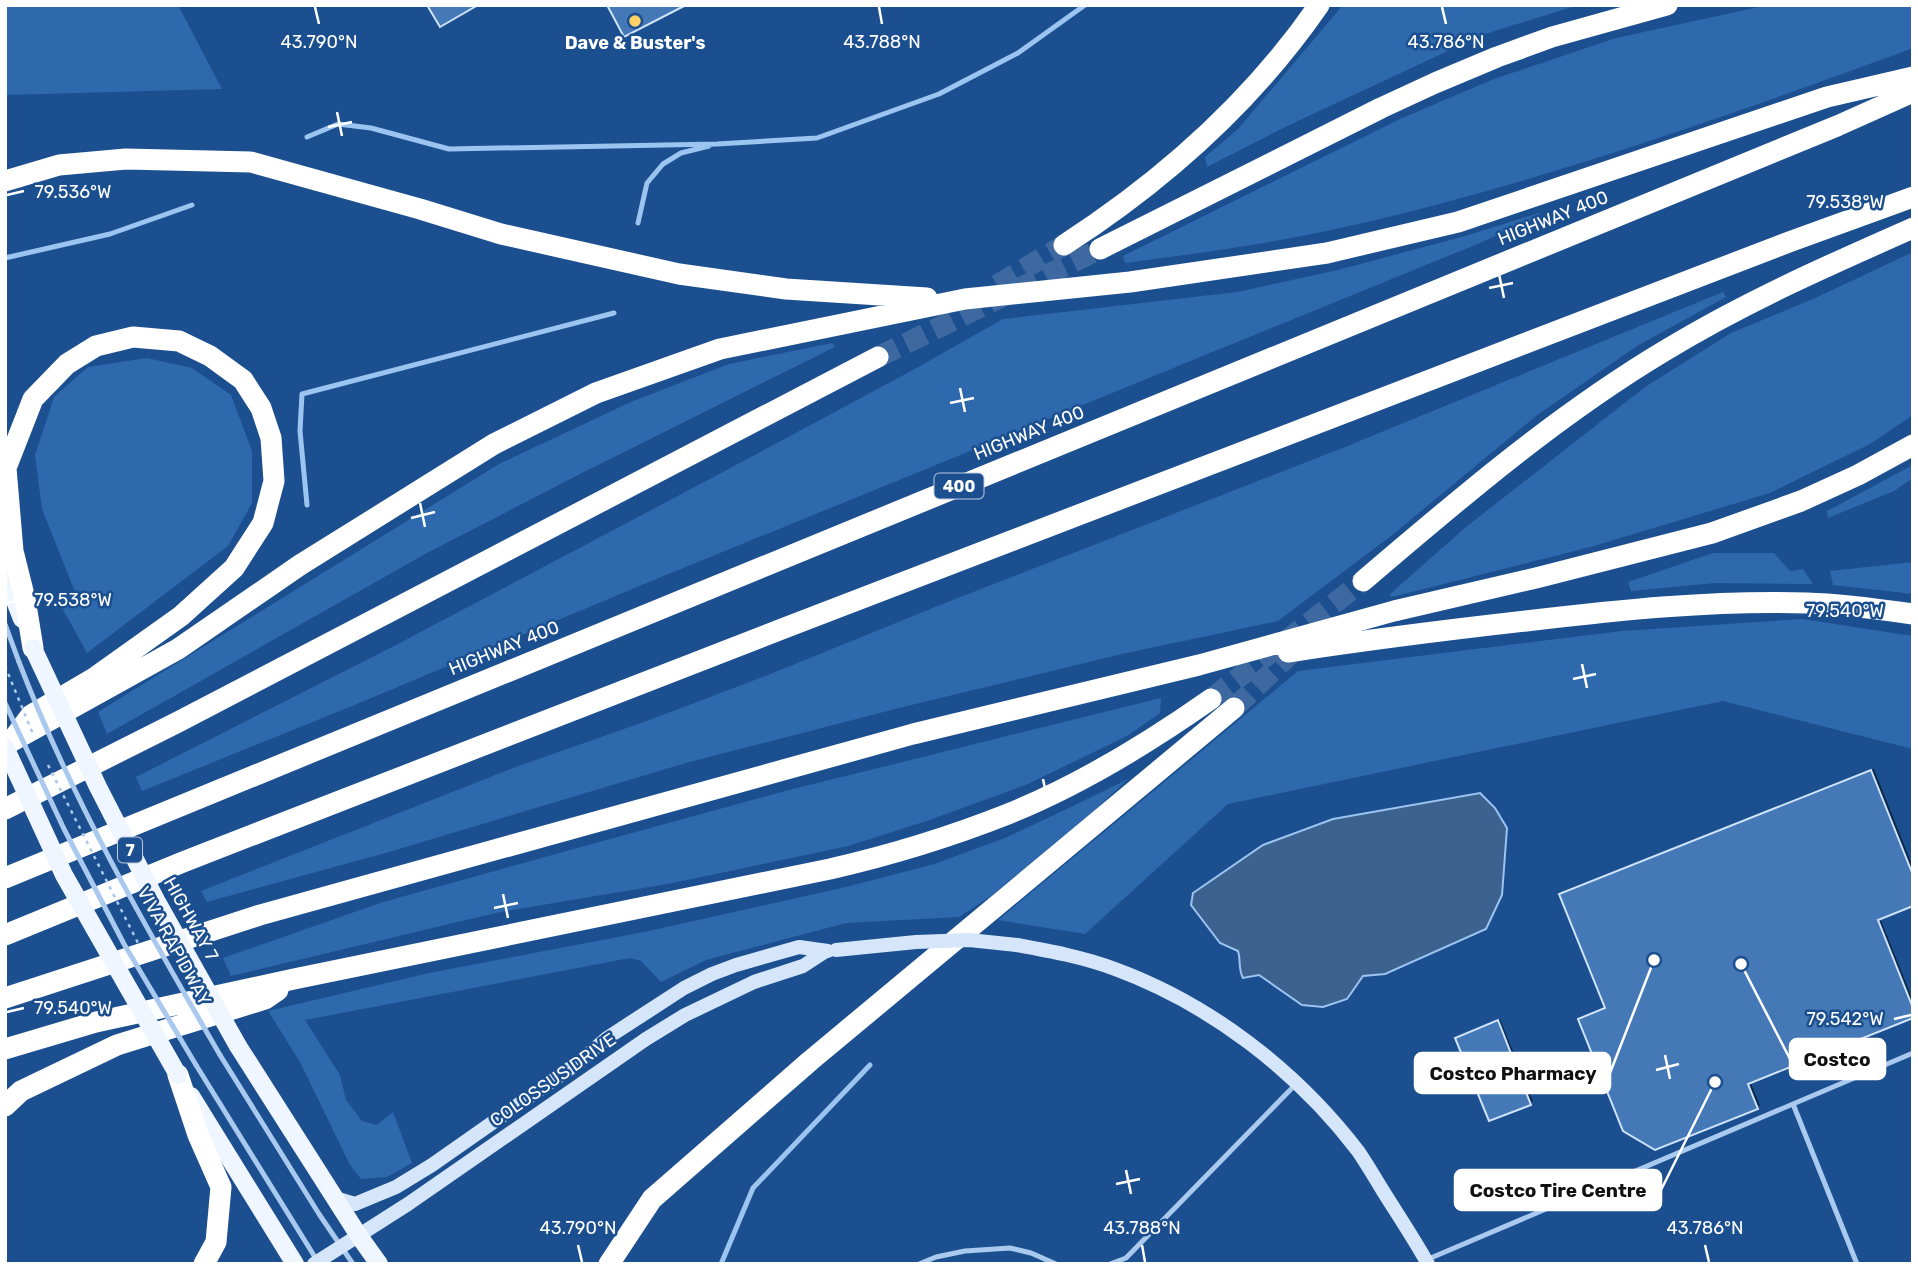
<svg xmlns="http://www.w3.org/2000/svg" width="1918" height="1269" font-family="Rubik,sans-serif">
	<rect width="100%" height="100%" fill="#1b4f8f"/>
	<path fill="#2e69ad" d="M5,5h173l44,84 -217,6z
		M1343,5h235l-96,30 -199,93 -76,39 -2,-10 33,-28z
		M1768,5h145v43c-176,65 -354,128 -537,172 -82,20 -167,32 -251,43l-2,-7 279,-138 92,-39 122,-41z
		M1539,213l2,3 -66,29 -821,335 -297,124 -215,87 -6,-14 260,-132 310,-164 205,-110 92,-52 234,-27 101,-22 127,-34z
		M1913,252v163l-43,29 -100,49 -176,53 -202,51 -3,-2 77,-68 179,-140 86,-54 82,-34z
		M1723,292l3,5 -89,49 -101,70 -145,120 -113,85 -156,33 -223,54 -213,55 -297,89 -182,50 -6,-11 312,-123 128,-45 127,-48 177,-72 395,-154z
		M832,343l3,4 -253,126 -155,80 -320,181 -9,-22 401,-248 134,-63 96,-37z
		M147,358l45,10 39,27 21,56v52l-24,43 -141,107 -27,-49 15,-12 -33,-83 -7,-54 19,-58 34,-30z
		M1913,465v13l-19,13 -66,27 -1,-7z
		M1713,553h61l16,18 13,-2 10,15 -98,-1 -84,8 -3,-9z
		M1913,562v32l-80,-9 -3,-14z
		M1802,619l111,17v113l-190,-48 -495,103 -143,130 -87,-14 300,-249 324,-40z
		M1161,698l-1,15 -33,23 -99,48 -98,36 -82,26 -175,37 -173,29 -269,64 -8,-18 160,-56 198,-55 204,-56z
		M1128,779l-33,31 -104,86 -32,21 -113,6 -140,37 -45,22 -20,-21 -11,-3 -325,62 35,55 6,25 16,21 15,4 16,-13 19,51 -25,14 -26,2 -11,-14 -50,-103 -32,-51 161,-38 220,-42 103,-23 98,-22 84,-22 71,-26 64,-30z"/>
	<path fill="#3c6290" stroke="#9cc4f0" stroke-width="2" d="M1480,793l15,15 12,20 -5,67 -16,34 -101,45 -22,2 -16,23 -24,8 -21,-2 -43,-30 -16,3c-5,-9 -2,-17 -5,-27l-18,-8 -29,-38 2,-12 70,-48 70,-26z"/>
	<path fill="#0007" d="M1874,769l39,98v38l-33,13 33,82v16l-163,65 10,24 -3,3 -177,-89 26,-12 -45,-113 3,-2z
		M1500,1019l33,82 -3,2 -73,-65z"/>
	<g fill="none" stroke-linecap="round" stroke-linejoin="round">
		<path stroke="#9cc4f0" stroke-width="5" d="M307,137l31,-13 33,4 78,21 268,-5 100,-6 122,-44 79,-41 67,-48
			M638,223l9,-40 16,-19 18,-11 28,-7
			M5,258l105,-24 82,-29
			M307,505l-7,-74 2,-37 312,-81
			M721,1264l32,-76 117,-123"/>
	</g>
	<path fill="#4478b7" stroke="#cfe3fa" stroke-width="2" d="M427,5h51l-38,22z
		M607,5h79l-62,32z
		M1871,770l42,105v31l-35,14 35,88v10l-165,66 10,25 -103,41 -32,-19 -45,-112 27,-11 -46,-114z
		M1498,1020l33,85 -42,16 -34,-83z"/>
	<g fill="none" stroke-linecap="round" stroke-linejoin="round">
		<path stroke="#3d69a0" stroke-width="21" stroke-dasharray="21 10" stroke-linecap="butt" d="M997,285l67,-40
			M878,357l222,-108
			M1211,699l152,-118
			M1234,708l68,-65"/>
		<path stroke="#a9c9ee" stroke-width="5" d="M5,624l14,38
			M220,1055l99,159 34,50
			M196,1065l122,197
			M1793,1104l64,160
			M1426,1260l487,-207
			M919,1264l17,-7 29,-6 45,-3 21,5 25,11
			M1110,1264l16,-6 169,-173"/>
		<path stroke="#d6e6fa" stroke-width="14" d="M1017,945c33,6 66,12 98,24 95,35 181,101 243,182 9,13 17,27 25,40 15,24 31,48 45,73
			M335,1198l20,6 41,-17 36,-22 147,-103 28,-24 77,-50 28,-14 24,-9 63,-18 29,4
			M314,1264l94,-60 238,-165 39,-24 69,-33 49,-16 23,-15"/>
		<path stroke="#f0f6ff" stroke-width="18" d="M5,575l17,44
			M238,1046l121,190 20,28
			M191,1096l104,168"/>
		<path stroke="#fff" stroke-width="21" d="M5,181l54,-16 67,-6 125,3 169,47 81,25 178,40 107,15 141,9
			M1064,245c99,-64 188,-143 255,-240
			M1100,249l281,-141 54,-25 62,-26 55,-20 115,-32
			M1363,581c96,-82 194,-166 303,-231 79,-48 163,-85 247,-122
			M1288,652c79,-12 158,-22 238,-31 93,-11 187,-21 281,-18 35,1 71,6 106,11
			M16,735l15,-20 63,-37 87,-62 53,-48 29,-45 11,-42 -3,-43 -10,-30 -18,-28 -33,-24 -31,-15 -46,-4 -37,9 -29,18 -34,35 -27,69 7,83 12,48 8,49
			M5,745l173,-96 122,-84 194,-121 102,-51 124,-44 245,-50 165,-17 197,-29 131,-31 369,-125 86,-20
			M5,809l173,-87 700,-365
			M5,878l1832,-752 76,-34
			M5,935l178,-73 604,-235 1002,-385 124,-45
			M5,998l255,-83 653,-181 286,-69 195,-54 142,-33 176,-45 89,-32 57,-26 55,-30
			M5,1049l91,-27 198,-43 536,-110c61,-14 120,-32 178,-55 72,-29 139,-70 203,-115
			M178,1075l20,60 23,52 -5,55 -12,22
			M5,1106l16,-15 96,-46 148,-46 13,-9
			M609,1264l43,-65 158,-138 424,-353"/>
		<path stroke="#a9c9ee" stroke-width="2.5" stroke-dasharray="3.5 5" stroke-linecap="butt" d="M5,666l28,68
			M48,765l92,182"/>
		<path stroke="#a9c9ee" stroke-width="5" d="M19,662c53,138 127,266 201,393
			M5,703l59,126 60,115 72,121"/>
		<path stroke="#d6e6fa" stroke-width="14" d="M836,950l80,-8 53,-2 48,5"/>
		<path stroke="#f0f6ff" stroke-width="18" d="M33,648l65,139 59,115 81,144
			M5,747l59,128 114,200"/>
	</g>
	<path fill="none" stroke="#fff" stroke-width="2.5" d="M315,7l4,17M879,7l3,17M1442,7l4,17M337,112l5,24M328,127l24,-5M7,195l17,-4M1894,202l17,-3M1499,274l5,24M1489,288l24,-5M960,388l5,24M950,403l24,-5M420,503l5,24M411,518l24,-6M7,603l17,-3M1894,611l17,-4M1582,664l5,24M1573,679l23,-5M1043,779l5,24M1033,794l24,-6M503,894l5,24M494,908l24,-5M7,1012l17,-4M1894,1019l17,-4M1665,1055l5,24M1656,1070l23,-6M1126,1170l5,24M1116,1184l24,-5M578,1245l4,17M1142,1245l3,17M1705,1245l4,17"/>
	<circle fill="#ffd166" stroke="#1b4f8f" stroke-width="2.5" cx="635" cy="21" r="7"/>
	<g text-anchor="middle" stroke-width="5" stroke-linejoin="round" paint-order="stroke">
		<g fill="#1b4f8f" stroke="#bbcadd" stroke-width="2">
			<rect x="934.5" y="473.5" width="49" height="25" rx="5"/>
			<rect x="118" y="837.5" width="24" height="25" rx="5"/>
		</g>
		<g font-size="16" font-weight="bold" fill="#fff">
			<text x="959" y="492">400</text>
			<text x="130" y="856">7</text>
		</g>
		<g font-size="18" font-weight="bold" fill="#fff" stroke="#1b4f8f">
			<text x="635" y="49">Dave &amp; Buster's</text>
		</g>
		<g font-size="18" fill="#fff" stroke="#1b4f8f">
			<text transform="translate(1553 218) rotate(-22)" y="6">HIGHWAY 400</text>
			<text transform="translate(1029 433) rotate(-22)" y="6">HIGHWAY 400</text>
			<text transform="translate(504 648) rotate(-22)" y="6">HIGHWAY 400</text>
			<text transform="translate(191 919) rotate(61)" y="6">HIGHWAY 7</text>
			<text transform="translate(174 946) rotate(61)" y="6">VIVA RAPIDWAY</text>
			<text transform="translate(553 1080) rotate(-35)" y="6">COLOSSUS DRIVE</text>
		</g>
	</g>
	<g font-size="18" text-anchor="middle" fill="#fff" stroke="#1b4f8f" stroke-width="5" stroke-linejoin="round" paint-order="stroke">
		<text x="319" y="48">43.790°N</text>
		<text x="882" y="48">43.788°N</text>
		<text x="1446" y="48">43.786°N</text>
		<text x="73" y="198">79.536°W</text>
		<text x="1845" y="208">79.538°W</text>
		<text x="73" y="606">79.538°W</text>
		<text x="1845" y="617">79.540°W</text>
		<text x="73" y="1014">79.540°W</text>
		<text x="1845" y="1025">79.542°W</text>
		<text x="578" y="1234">43.790°N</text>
		<text x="1142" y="1234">43.788°N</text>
		<text x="1705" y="1234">43.786°N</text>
	</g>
	<path fill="none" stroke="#fff" stroke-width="2.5" d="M1741 964L1790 1059M1654 960L1610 1073M1715 1082L1661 1190"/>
	<g fill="#fff" stroke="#1b4f8f" stroke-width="2.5">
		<circle cx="1741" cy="964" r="7"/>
		<circle cx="1654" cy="960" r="7"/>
		<circle cx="1715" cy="1082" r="7"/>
	</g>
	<g fill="#fff" stroke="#fff" stroke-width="2.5">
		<rect x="1790" y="1039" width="95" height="40" rx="7"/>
		<rect x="1415" y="1053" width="195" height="40" rx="7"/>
		<rect x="1455" y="1170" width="206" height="40" rx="7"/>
	</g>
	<g font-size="19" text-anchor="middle" font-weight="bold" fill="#111">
		<text x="1837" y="1066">Costco</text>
		<text x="1513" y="1080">Costco Pharmacy</text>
		<text x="1558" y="1197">Costco Tire Centre</text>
	</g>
	<rect width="1918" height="1269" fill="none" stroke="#ffffff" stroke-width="14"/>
</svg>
